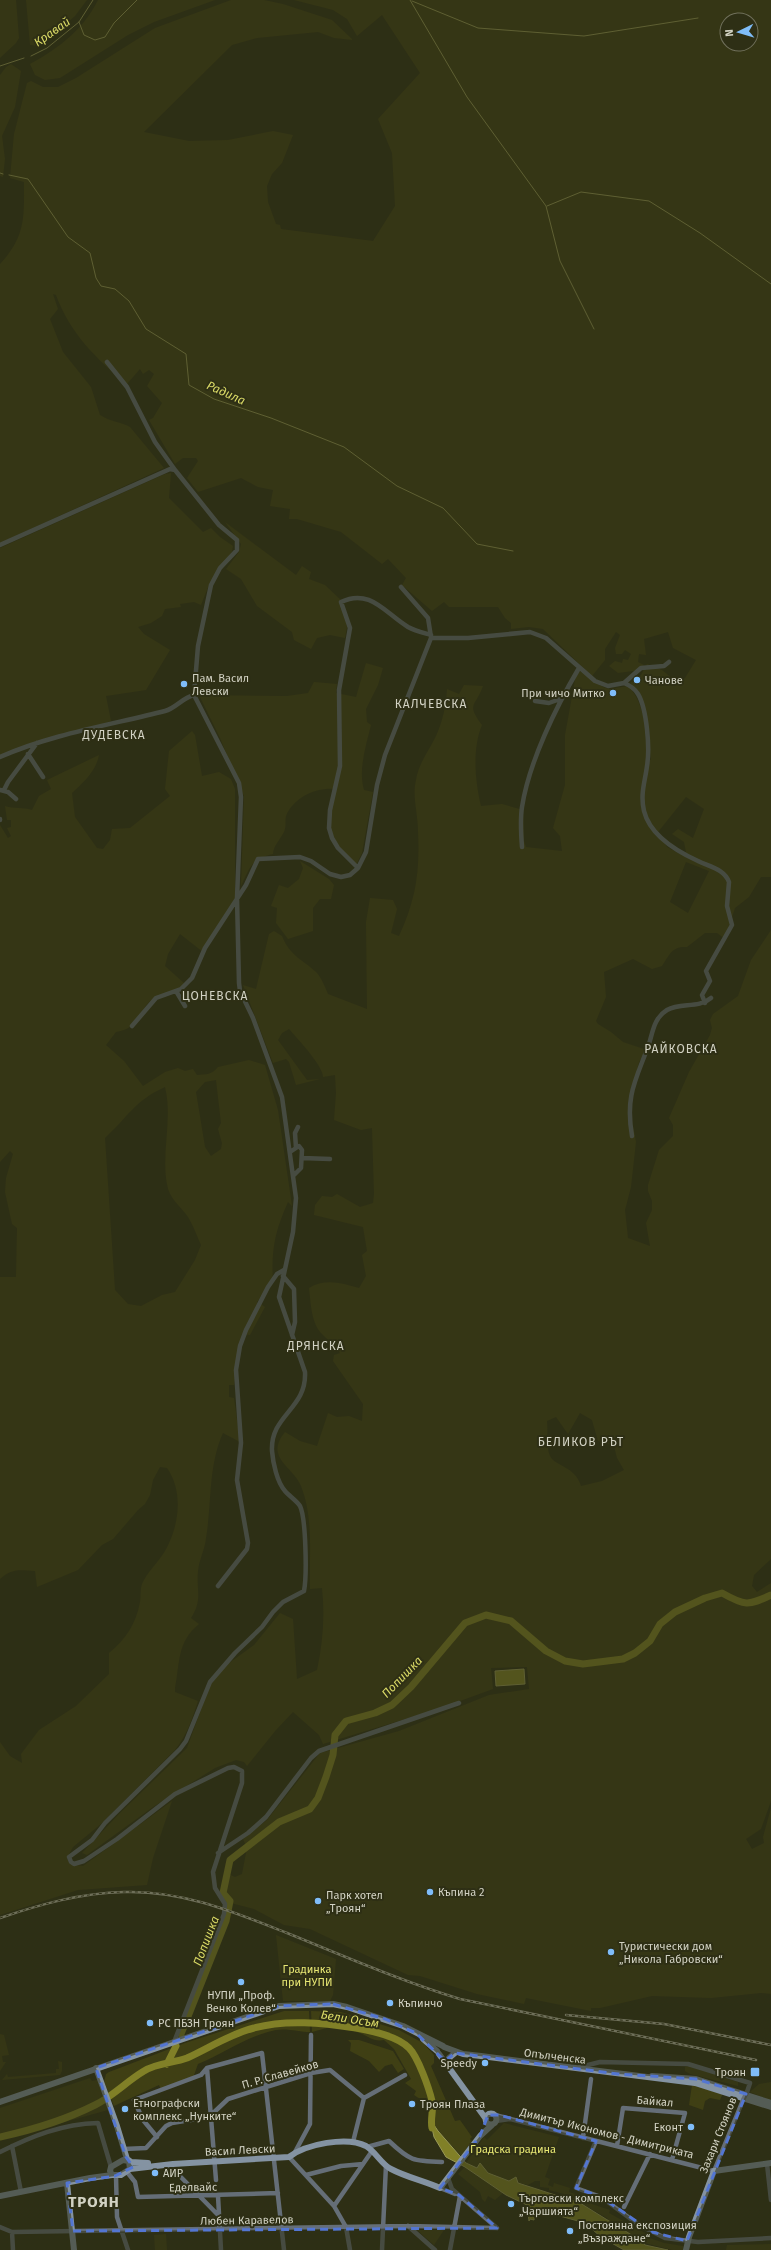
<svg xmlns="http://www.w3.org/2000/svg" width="771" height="2250" font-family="'Fira Sans',sans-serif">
	<rect width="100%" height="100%" fill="#2e2f15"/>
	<path fill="#3f3f14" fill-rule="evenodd" d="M0,0h16l3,38 -3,5 -16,15z
		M26,0h61l-12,16 -35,30 -10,-1z
		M98,0h117l-61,22 -26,13 -68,43 -15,2 -10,-5 -5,-11c29,-16 53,-34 68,-64z
		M231,0h33l19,4 49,16 21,20 -19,-2 -16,-6 -61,6 -25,7 -88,87 45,9 39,-1 45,-9 20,4 -11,28 -10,11 -5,12 1,16 8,22 4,1 1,4 92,12 22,-35 -3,-53 -14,-34 42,-46 -38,-58 -25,21 -10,-17 -14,-9 -39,-10h477v877h-10l-12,20 -14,11 -10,31 -8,-6h-12l-18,14c-15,-1 -17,7 -25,19l-10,3 -19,-10 -29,13 2,25 -10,24 2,3 13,8 12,10 24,8 -8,12 -7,30v28l4,22 -5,45 -6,23 3,28 22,8 -4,-23 6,-13v-9l-4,-10v-6l11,-35 14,-14v-11l-4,-7 20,-46 21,-37 2,-7 -2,-8 3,-6 25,-18 13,-36 20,-30v629l-17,16 -2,11 5,6 14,-9v218l-10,28 -15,10 6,10 12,-6 -1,-6 8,-29v186l-10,-1 -50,5 -59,-2 -52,12h-9v3l-65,-13 -2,6 -47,-10 -57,-18 -12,-1 -98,-46 -26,-4 -30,-16 -27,-7 -3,-12 4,-16 7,3 7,-3 5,-26 -4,-9 24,-19 53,-67 79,-22 90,-36 40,-6 -2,-22 -36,1 2,21 -55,20 -115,35 -4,-9 -26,-23 -17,18 -29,36 -3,-4 -8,-2 -21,8 -62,39 -66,48 -5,-2 37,-39 68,-66 27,-74 40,-29 26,-32 13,6 4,60 20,-9c6,-27 8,-55 5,-82l-12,1c-1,-34 4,-70 -9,-103 -8,-20 -37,-28 -16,-54l15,9 17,5 11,-33 9,4 12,-1 13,5 1,-17 -30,-43 1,-6 6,-2c-5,-9 -10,-11 -17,-18 -12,-11 -12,-31 -14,-47 16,-10 33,-5 50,0l7,-12 -4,-21 5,-4 -4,-24 -49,-12 1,-10 7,-9 10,1 5,-3 23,13 13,-4 1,-9 -2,-66 -11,2 -27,-10 2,-27 -1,-18 -12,2c1,-10 -26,-39 -34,-48l-7,4 -4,7 29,40 13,-1 -24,6 -7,-23 -3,-3 -13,4 -30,-78 13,4 13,-55 5,-3 8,5c8,20 20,23 34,36 5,5 9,15 12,22l39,15 -1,-87 4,-24 23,2 4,9 -6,24 8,3c17,-37 21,-64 19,-105 0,-18 -6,-34 -2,-51 3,-18 13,-29 20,-44 7,-15 10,-31 11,-47l12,5 5,-9 19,1c-8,22 -17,17 -1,39 -10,24 -7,56 -1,81l21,-2 21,6 1,31 2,6 36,4 -2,-15 -7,-8 12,-43v-50l12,-66 26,18 6,2 19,-3c19,19 19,54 18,78l5,-5 -10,-63 -11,-13 11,-8 6,-11 15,6 16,13 7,-5 11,-18 -23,-12 -5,-16 -24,7 2,16 -7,-1 -1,8 6,3 -8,8 -3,-2 -15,2 -9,-7 6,-5 7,2 1,-4 5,1 3,-6 -6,-4 -3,4h-6l-1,-6 5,-13 -4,-3 -11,17v11l-13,16 -49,-47 -14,-2 -18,2v-6l-6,-5 -7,-11h-49l-5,-5 -12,9 -30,-26 4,-7 -18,-19 -6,5 -41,-32 -44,-13h-8l1,-10 -20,-3 3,-16 -15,-3 -17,-9 -43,14 -11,-14 11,-17 -2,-3h-13l-8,6 -26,-44 4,-2 9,-15 -15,-17 7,-12 -5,-4 -6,4 -3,-5 -13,15c-31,-25 -57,-51 -71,-89l-3,-1 5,15 -8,10 13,33 28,35 9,28c11,7 21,7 30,12l34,41 -164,75v-279c26,-28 24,-47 24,-82l-14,-4 4,-44 13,-51 4,-2 12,6h15l18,-9 79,-50zM727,20h24v24h-24zM686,797l18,12 -11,29 -15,-9 -6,5 12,8 2,10 -6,2 -13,-7 -9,-15zM686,862l23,9 -21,42 -18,-11zM580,1413l12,7 6,21 16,5 3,12 7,12 -22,11 -21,5c-6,-20 -25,-19 -31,-30 -4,-9 -2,-25 -3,-35l9,-4 12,17z
		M11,64l10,7 -6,36 -13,29 3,23 -2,18 -3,-1v-101l6,-8z
		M171,473l-2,25 34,34 8,-4 9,9 13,9 -1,6 -23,33 -8,20 -7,-3 -14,2 1,3 -16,2 -3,7 -11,7 -13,4 6,7 26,16 -24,40 -40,6 5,25 -111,36v-209l165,-74z
		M225,522l71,53 6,-9 9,6 -2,7 16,6 18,17 4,25 -2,11 -15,-3 -13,3 -6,11 -17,-9 -2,-8 -35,-26 -16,-27 -15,-10 13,-17 2,-8z
		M366,663l17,5 -5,17 -12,24 1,13 4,3c-5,21 -13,44 -7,65l9,2 -11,61 -7,14 -10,-11 -17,-29 8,-38c-20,-2 -42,8 -50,27 -1,4 0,8 -1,13 -2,8 -12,16 -12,25 -22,5 -23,13 -32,32l3,-90 -24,-58 -21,-43 88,1 21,-3 6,-11 23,2 -1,9 20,4z
		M192,731l3,4 7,41 17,-4 12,7 4,10v112l-32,51 -23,-18 -12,20 -3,12 20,18c-10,9 -26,8 -36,18 -12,13 -12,27 -33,30l-10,13 18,16 19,25 22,-14 13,-4 7,3 8,-2 4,6c9,-1 15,0 21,-8l31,-7 16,5 13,45 14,96 -4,-4c-13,29 -17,48 -15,79l-16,21v5l4,-3 4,3 -15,28 -8,-1 -8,51h-5v12l5,1 6,44 -17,-9c-15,33 -11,70 -17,105 -1,11 -7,22 -8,33 -2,20 5,28 -7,47l8,6c-22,18 -19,38 -24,64v4l23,9c-6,18 -11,34 -23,49l-74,74 -28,23 -6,11 3,6 13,2 89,-65 -19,57 -6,27 -69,5 -78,25v-173l10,14 12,7 -1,-9 18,-24 37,-24 33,-32v-21c17,-14 27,-29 31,-51 1,-5 0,-12 2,-18 5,-12 16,-21 23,-33 14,-24 19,-59 2,-83l-7,-1 -7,13 -3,15 -5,9 -7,6 -25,29 -11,6 -24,25 -41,17 -2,-16c-14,-1 -24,-3 -35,8v-302h16l1,-49 -5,-4 -7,-32 1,-14 7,-24 -3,-3 -10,11v-337l8,13 3,-2 -4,-8 4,-1v-7h-4l-2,-14c10,3 17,1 27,4l7,-14 12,-7 -4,-9 52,-25c-3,16 -15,27 -27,38l3,24 22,31 6,1 7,-9 2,-11 18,-1 40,-32 -5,-7 4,-38zM216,1080l5,43 -3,6 4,14 -1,6 -10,7 -6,-9 -9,-55 9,-10zM165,1087c8,32 -4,65 2,97 2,15 13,21 21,33 5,8 9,19 13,28l-6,15 -20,32 -13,3 -21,11 -13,-2 -13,-14 -10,-152c23,-21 29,-37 60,-51z
		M300,861l29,18 5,6 -3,14h-11l-7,9v23l-25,8 -12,-16 1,-15 -6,-2 8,-21 9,3 11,-9 4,-11z
		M224,1916l4,3 -39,102 -9,14z
		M276,1935l60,24 -3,36 -3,6h-47z
		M284,2011h25l1,21c-10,0 -23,-4 -34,-2 -29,6 -51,23 -78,34l-5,14 -32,12 -2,-5 -45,21 -10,-24 2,-8 3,-2 76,-29z
		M311,2011l30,1 58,18 24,13 11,12v8l-3,3 24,55 5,-1 12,17 -2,2 2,2 -11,15 -23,-25 -15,-30 -9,-6 2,-4 -11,-8 6,-4 -17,-30 -10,-9c-10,2 -15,-3 -24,-7 -8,-3 -17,-3 -26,-7l-22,6z
		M0,2034l4,1 5,20 -7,1 1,6h3l-6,9z
		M348,2040h11l34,11 11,18 -6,4 -6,-9 -7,2 -6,6 -10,-11 -19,-10 1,-8z
		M58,2061l4,1v9l-2,4 -58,5 5,-6 1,3 48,-4v-4h3z
		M688,2066l50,16v4l-48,-12 -5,-3v-4z
		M90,2078l2,3 5,-1 11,30 -108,30v-32z
		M771,2082v19l-21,-9 9,-8z
		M692,2085l31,8 -3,7 -10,-2 -5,3 -2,9 -14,-5z
		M504,2123l55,14 -14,40 5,2 -2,6 5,2 1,-4 16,5 -1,4 16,5 -2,2 -34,-9v-2l-9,-1v-6h-5l-7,4 -27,-6 -13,-6 -8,-9 -3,4 -11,-5 18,-26 3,3z
		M465,2167l38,26 -8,7 -7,-4 -3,6 -3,-3 -2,-7 -22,-18z
		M568,2196l42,14 -1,3 36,20 -1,3 20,7 19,3v4h-11l-27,-7 -19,-11 -1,-3 -17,-8 -1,-3z
		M417,2230h27l-10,15z
		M166,2234l1,16h-12l-1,-15z
		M771,2244v6h-45l1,-5z"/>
	<path fill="#818027" stroke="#999956" d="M524,1669l1,15 -29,2 -1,-15z
		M430,2119l8,12 28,32 11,5 3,-5 8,10 21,8 7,-4 2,6 62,20 63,39 2,3 23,5h-44l-23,-13 -16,-14 -43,-12 -11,2h4l-1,7 -4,-1 -1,2 -2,-16 -21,-10 -41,-28 -19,-10 -12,-20z"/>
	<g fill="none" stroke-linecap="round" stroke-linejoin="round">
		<path stroke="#999956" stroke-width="1" d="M410,0l57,97 79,109 14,55 34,68
			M412,1l66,27 106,8 114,-18
			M79,22l5,13 11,5 10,-3 9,-14 23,-23
			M31,56l16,-8 32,-26 14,-22
			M0,66l24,-8
			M0,173l3,1
			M9,175l19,4 40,58 22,16 6,25 5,8 14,3 14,12 17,28 40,25 3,31 25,14 57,19 73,29 53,39 46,22 34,36 36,7
			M547,206l34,-14 68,9 51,32 71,51"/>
		<path stroke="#818027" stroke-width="7" d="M181,2034l45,-113 4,-20 -7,-8 7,-33 49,-38 31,-13 8,-11 8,-21 7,-22 2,-20 11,-14 29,-8 17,-8 19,-18 54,-64 21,-8 25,6 35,30 19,10 18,3 40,-5 12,-6 15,-12 10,-17 15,-12 30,-14 17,-5c23,13 26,13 49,2
			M167,2064l9,-18
			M0,2137c32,-7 65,-17 95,-32 18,-9 32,-24 49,-34 13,-8 30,-8 43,-13 22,-10 43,-24 67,-30 32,-9 69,-5 102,0 16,3 41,8 53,20 9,9 20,40 23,53 2,8 -2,18 0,27"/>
		<path stroke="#656e77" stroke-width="4.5" d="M107,362l20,25 28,55 20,28 44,55 18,15v10l-17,18 -9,17 -13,61 -4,49 45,88 2,14 -4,101 2,85 1,8 13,27 29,79 14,101 -3,34 -14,65 26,75c2,37 -35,43 -33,79 1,12 5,31 13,40 4,5 11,9 15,15 6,12 7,70 4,85l-21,11 -10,10 -11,15 -27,26 -25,29 -24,59 -6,8 -75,74 -13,17 -23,17 2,5 3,2 10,-3 33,-22 58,-45 53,-26 6,-1 8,4v12l-29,89 2,16 10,16 -1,10 -50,128
			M0,545l170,-76 5,1
			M401,587l27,31 3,19
			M624,683c5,2 11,6 14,11 9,15 12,55 9,72 -2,16 -7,28 -3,45 6,24 32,40 54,50 12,6 26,8 31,21l-2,24 5,19 -26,46 4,10 -8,14 3,8
			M535,701l14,2 11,-4
			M28,754l15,23
			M0,757c52,-23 110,-32 165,-46 11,-3 17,-13 29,-16
			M0,790l8,2 8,7
			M4,790l4,-8 29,-39
			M0,819v1
			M522,847c-1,-13 -2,-27 0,-40 7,-45 34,-100 57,-139
			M358,868l-20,-20 -6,-10 -3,-10 1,-18 10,-44 -1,-76 11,-62 -9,-26c29,-14 44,11 67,25 7,4 16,6 23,8
			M176,991l9,15
			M132,1026l24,-28 25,-9 11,-11 13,-30 41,-63 12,-26 42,-2 11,4 19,13 11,3 9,-2 8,-7 8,-16 11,-67 8,-30 46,-117h37l62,-6 16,6 49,43 13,5 16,-3 17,-15 23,-2 5,-4
			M632,1136c-7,-41 4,-56 17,-92 4,-13 5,-26 18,-34 14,-8 31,-1 44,-12
			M296,1148l-1,-15 3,-6
			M290,1152l9,-6 3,4 -1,18 -8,8
			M302,1158l28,1
			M283,1276l11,13 1,33 -3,13
			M218,1586l29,-37 1,-6 -11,-63 4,-37 -5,-73 4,-24 6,-16 22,-43 9,-13 7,-4
			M218,1853l30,-20 18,-16 45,-59 8,-7 140,-48
			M580,2067l20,-5 88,2 62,19 -3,9
			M207,2068l9,112
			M495,2115l219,56 29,-71
			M496,2121l14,-2
			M157,2137l-14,-17 -9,-20 67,-25 6,-7 55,-15 22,197
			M583,2138l8,-59
			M596,2141l-20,47 25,9 38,28 26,13 33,4 73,-4
			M353,2142l11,-44 41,-23
			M12,2146l9,46
			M617,2146l6,-38 62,5 -13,47
			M367,2147l22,-6c21,20 24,20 53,21
			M124,2149l22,-1 20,-22 6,-3 37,-6 19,-18 83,-26 19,-3 34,28
			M0,2152c32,-16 62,-28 98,-29l13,44
			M295,2152l15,-28 1,-89
			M289,2157l45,49 12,21 4,23
			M767,2164l4,36
			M174,2170l45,46
			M127,2172l8,10 3,15 140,-4
			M306,2175l35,-9 22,-2
			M116,2176l1,41 11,33
			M448,2178l4,11 45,39
			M440,2188l15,6
			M218,2196l3,54
			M334,2206l38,-55
			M624,2207l26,-53
			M408,2226l27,24
			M0,2227l12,5 396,-6 89,2
			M12,2232l1,18
			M382,2250l4,-85
			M450,2250l10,-54"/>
		<path stroke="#8493a2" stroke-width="6" d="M423,2039l14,12
			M444,2047l19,7 18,2 214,27 76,24
			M439,2054l47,65
			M450,2067l-1,-9 6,-5
			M96,2068l21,58 10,33 4,3 17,1
			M652,2076l44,3 75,24
			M0,2102l279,-96 54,-2 14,3 56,19 40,20
			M485.5 2119a5.5 5.5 0 1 1 11 0a5.5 5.5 0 1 1-11 0Z
			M123,2160l6,1 1,8 -9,6h-9l-2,-4 1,-4z
			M130,2169l43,-5 116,-7c17,-13 58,-21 77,-11 10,6 15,18 25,23 15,8 33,12 49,19l40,-52 12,-11
			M67,2183l7,67
			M0,2196l90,-18 22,-3
			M686,2250l3,-13 25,-66 57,-8"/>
		<g stroke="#bdbdac" stroke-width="2.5">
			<path id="rail" d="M0,1918c41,-14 81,-25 124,-26 58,-2 110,20 163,41 57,23 114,48 173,66l296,61
				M566,2015l98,9 107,21"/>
		</g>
		<use href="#rail" stroke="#2e2f15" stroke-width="1" stroke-dasharray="3" stroke-linecap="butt"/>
		<path stroke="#656e77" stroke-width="4.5" d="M743,2100l4,-8"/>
	</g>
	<path d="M0 0H771V2250H0ZM333,2004l52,15 31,14 29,28 10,-8 8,1 155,20 78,5 50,15 -59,147 -35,-9 -51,-35 -25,-9 20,-47 -97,-26h-11l-8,21 -40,52 19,7 38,33 -424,3 -6,-48 48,-7 18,-9 -7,-10 -30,-89 183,-62z" fill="#2e2f15" fill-opacity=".55" fill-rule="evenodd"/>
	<path fill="none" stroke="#5376d2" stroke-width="3" stroke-dasharray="8 5" stroke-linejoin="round" d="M333,2004l52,15 31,14 29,28 10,-8 8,1 155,20 78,5 50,15 -59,147 -35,-9 -51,-35 -25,-9 20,-47 -97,-26h-11l-8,21 -40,52 19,7 38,33 -424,3 -6,-48 48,-7 18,-9 -7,-10 -30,-89 183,-62z"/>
	<g fill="#7fbdf9" stroke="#2e2f15" stroke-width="1.5">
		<circle cx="637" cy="680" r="4"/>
		<circle cx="184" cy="684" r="4"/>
		<circle cx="613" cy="693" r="4"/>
		<circle cx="430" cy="1892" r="4"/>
		<circle cx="318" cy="1901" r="4"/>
		<circle cx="611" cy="1952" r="4"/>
		<circle cx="241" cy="1982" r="4"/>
		<circle cx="390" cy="2003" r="4"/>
		<circle cx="150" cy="2023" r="4"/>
		<circle cx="485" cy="2063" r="4"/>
		<rect x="750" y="2067" width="10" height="10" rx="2"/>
		<circle cx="412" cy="2104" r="4"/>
		<circle cx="125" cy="2109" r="4"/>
		<circle cx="691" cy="2127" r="4"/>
		<circle cx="155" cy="2173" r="4"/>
		<circle cx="511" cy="2204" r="4"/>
		<circle cx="570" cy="2231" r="4"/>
	</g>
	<g text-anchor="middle" stroke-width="4" stroke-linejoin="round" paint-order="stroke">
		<g font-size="11" fill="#d2d2c3" stroke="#2e2f15" text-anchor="start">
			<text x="192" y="682">Пам. Васил<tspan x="192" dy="13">Левски</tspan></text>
			<text x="645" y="684">Чанове</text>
			<text x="605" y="697" text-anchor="end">При чичо Митко</text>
			<text x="438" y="1896">Къпина 2</text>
			<text x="326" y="1899">Парк хотел<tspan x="326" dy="13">„Троян“</tspan></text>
			<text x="619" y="1950">Туристически дом<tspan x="619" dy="13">„Никола Габровски“</tspan></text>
			<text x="241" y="1999" text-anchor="middle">НУПИ „Проф.<tspan x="241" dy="13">Венко Колев“</tspan></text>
			<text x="398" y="2007">Къпинчо</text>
			<text x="158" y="2027">РС ПБЗН Троян</text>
			<text x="477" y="2067" text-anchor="end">Speedy</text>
			<text x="746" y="2076" text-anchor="end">Троян</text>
			<text x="133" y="2107">Етнографски<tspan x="133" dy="13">комплекс „Нунките“</tspan></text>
			<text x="420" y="2108">Троян Плаза</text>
			<text x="683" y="2131" text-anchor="end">Еконт</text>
			<text x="163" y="2177">АИР</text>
			<text x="519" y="2202">Търговски комплекс<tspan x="519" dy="13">„Чаршията“</tspan></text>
			<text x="578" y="2229">Постоянна експозиция<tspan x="578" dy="13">„Възраждане“</tspan></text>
		</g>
		<g font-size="11" fill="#e7e773" stroke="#2e2f15">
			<text x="307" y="1973">Градинка<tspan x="307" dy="13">при НУПИ</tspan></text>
			<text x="513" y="2153">Градска градина</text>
		</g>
		<g font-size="11" fill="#d2d2c3" stroke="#2e2f15">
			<text transform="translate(555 2056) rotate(7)" y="4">Опълченска</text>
			<text transform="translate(280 2074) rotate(-16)" y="4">П. Р. Славейков</text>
			<text transform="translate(655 2101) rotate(5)" y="4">Байкал</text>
			<text transform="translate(607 2133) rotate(14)" y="4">Димитър Икономов - Димитриката</text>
			<text transform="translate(718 2135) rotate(-68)" y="4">Захари Стоянов</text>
			<text transform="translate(240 2150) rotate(-3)" y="4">Васил Левски</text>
			<text transform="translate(193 2187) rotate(-1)" y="4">Еделвайс</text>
			<text transform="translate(247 2220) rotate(-1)" y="4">Любен Каравелов</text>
		</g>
		<g font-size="12" font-style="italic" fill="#dada66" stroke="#2e2f15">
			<text transform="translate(52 32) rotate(-35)" y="4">Кравай</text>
			<text transform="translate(226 393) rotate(24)" y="4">Радила</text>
			<text transform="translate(402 1677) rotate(-46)" y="4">Попишка</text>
			<text transform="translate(206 1941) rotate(-69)" y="4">Попишка</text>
			<text transform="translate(350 2019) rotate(9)" y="4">Бели Осъм</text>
		</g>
		<g font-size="12" letter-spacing="1" fill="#d2d2c3" stroke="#2e2f15">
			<text x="431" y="708">КАЛЧЕВСКА</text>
			<text x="114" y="739">ДУДЕВСКА</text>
			<text x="215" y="1000">ЦОНЕВСКА</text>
			<text x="681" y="1053">РАЙКОВСКА</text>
			<text x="316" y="1350">ДРЯНСКА</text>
			<text x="581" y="1446">БЕЛИКОВ РЪТ</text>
		</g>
		<g font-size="15" font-weight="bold" letter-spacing="1" fill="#d2d2c3" stroke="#2e2f15">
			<text x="94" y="2207">ТРОЯН</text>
		</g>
	</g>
	<g transform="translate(739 32) rotate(265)"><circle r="19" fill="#2e2f15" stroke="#70705b"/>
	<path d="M0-3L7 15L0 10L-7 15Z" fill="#7fbdf9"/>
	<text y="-6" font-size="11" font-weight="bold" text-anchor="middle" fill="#d2d2c3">N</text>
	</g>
</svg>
